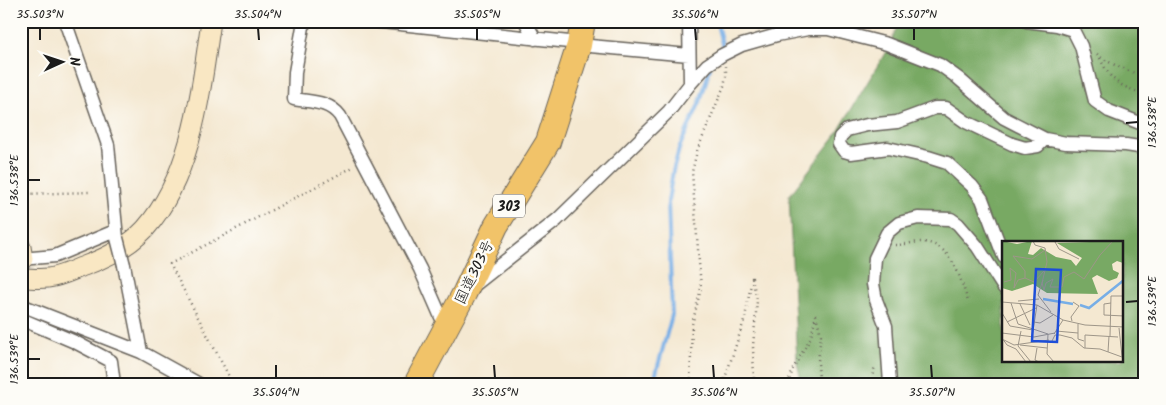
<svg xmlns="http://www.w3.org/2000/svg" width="1166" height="405" font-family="Kalam,'Klee One',sans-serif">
	<rect width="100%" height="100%" fill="#fdfcf7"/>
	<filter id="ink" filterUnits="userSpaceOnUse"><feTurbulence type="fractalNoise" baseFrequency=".02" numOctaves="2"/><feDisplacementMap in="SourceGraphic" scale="10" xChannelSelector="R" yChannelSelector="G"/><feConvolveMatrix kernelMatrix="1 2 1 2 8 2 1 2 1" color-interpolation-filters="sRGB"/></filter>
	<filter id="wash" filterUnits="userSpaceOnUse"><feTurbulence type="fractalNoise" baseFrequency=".0096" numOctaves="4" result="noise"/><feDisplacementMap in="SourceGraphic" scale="20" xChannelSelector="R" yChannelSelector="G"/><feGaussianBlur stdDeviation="1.12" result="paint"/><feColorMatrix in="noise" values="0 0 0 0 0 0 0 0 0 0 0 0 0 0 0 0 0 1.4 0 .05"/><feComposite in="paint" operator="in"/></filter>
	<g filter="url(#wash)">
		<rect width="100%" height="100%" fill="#f4e8d1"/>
		<path fill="#78a964" stroke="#4a6240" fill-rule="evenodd" d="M899,21h246v363h-343l-5,-21 -8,-167 47,-61 55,-92zM1004,242h118v119h-118z"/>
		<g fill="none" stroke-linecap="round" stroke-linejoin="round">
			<path stroke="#77aee6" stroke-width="4" d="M719,21l-1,7 5,20 -4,2
				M653,384l19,-69 -4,-114 5,-30 7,-25 20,-44 10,-34"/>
		</g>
	</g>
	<g filter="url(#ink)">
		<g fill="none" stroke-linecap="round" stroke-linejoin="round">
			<g stroke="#68635b" stroke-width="15">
				<path id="street" d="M65,21l43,124 9,93
					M304,21l-9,51 -1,27c17,3 35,2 46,17l80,153 21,48 8,5
					M372,21l197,21 10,3 110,10
					M525,21l10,18
					M689,21l1,63
					M1026,21l31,4 16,5 8,16 14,55 14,10 36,14
					M1004,257l-22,-58 -10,-13 -25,-23 -19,-6 -40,-9 -37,5 -7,-2 -5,-7 1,-7 7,-7 20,-5 30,-3 38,-14h11l20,14 46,22 13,4 13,-2 7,-7
					M21,259l34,-3 60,-25
					M124,265l17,87
					M472,287l85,-67 112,-109 21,-27 17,-19 15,-10 20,-10 35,-10 31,-6h20l59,15 53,21 18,13 46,40 41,21 21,4 60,2 19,3
					M21,305l120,47 58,32
					M21,319l54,23 36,19 3,23
					M890,384l-4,-58 -10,-26 -3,-16 2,-26 12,-25 12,-10 19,-5 33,1 7,5 19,22 27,42"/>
			</g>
			<g stroke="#68635b" stroke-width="21">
				<path id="secondary" d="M21,247l2,12
					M21,278c9,0 19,1 27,0 12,-1 25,-8 36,-12 22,-8 45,-20 61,-37 48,-54 56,-140 66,-208"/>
			</g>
			<g stroke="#68635b" stroke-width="26">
				<path id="highway" d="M416,384l49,-92 31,-66 52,-84 31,-97 4,-24"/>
			</g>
			<path stroke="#68635b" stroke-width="2.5" stroke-dasharray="1 4" stroke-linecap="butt" d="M1097,54c8,8 36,20 48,21
				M1100,58c11,24 19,28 45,36
				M21,177l4,17 66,-2
				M895,245c9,0 18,-3 27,-3 30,1 38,36 46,59
				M233,384l-63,-120 183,-97
				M690,384l2,-59 9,-37 -9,-116 5,-21 27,-65 2,-10v-10
				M723,384l22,-66 7,-40 5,23 -4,45 1,38
				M788,384l5,-15 18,-32 5,-22 5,20 -3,26 1,23
				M870,384l5,-18"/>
			<use href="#street" stroke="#fff" stroke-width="12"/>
			<use href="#secondary" stroke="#f9e7c3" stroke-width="19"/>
			<use href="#highway" stroke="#f1c369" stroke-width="24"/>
			<g stroke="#68635b" stroke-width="15" stroke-linecap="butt">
				<path id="street-bridge" d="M117,238l7,27"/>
			</g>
			<use href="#street-bridge" stroke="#fff" stroke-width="12"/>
		</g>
	</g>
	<path fill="none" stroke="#1c1c1c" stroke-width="2" d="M40,28v12M258,28l1,12M477,28v12M695,28l1,12M914,28v12M1126,123l12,-1M28,180h12M1126,302l12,-1M28,359h12M276,365v13M494,365l1,13M713,365l1,13M931,365l1,13"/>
	<g text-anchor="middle" stroke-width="5" stroke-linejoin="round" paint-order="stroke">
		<rect fill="#fdfcf7" stroke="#605f5e" stroke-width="1" x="493" y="194.5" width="32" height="23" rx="4"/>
		<g font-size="14" font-weight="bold" fill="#1c1c1c">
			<text x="509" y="211">303</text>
		</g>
		<g font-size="15" fill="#1c1c1c" stroke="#fdfcf7">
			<text transform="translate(474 272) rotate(-64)" y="5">国道303号</text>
		</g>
	</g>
	<g transform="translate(1002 241)">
		<rect width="121" height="121" fill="#f4e8d1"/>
		<path d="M0,0l15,3 15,-3 -4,13 5,1 8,-7 15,9 15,3 5,6 6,-8 -25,-15 66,-2v22l-6,-2 -5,3 1,6 6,3 -2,5 -8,3 -12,-6 -5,3 6,16 -51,-1 -14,-9 -21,7 -10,-3z" fill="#78a964"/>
		<path fill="none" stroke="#77aee6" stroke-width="2.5" d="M41,58l30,5M78,64l9,3 35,-28"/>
		<path fill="none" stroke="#9e9689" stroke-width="1" d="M31,0l2,4 10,3 2,14 -5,21 2,7 2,-7 7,-4 -3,8h12l2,-10 10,-5 10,7 16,-24 13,-14M53,1l4,7 20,10M23,37v-7l-12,-15 19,3 13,-9M41,39l-5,15 13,17M2,41l7,-2 -1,-12 6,5 -2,15 4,-8 7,-2 9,4 10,-11M16,60l21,-2M0,61l35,3 26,15 22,5 39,2M9,62l7,21 30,10 -1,20 7,8M109,62l-7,1v11l20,1M18,63l10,21M0,72l8,13 23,4M70,80l-1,-4 8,-11 -6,-4M5,81l29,-14M32,81l6,1 13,-8M76,83v15l6,2M117,87l3,28M19,90l-3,15 13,16M54,90l22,2M0,92l32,4 21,-4M52,93l9,-14M108,95l1,-40h13M30,96l5,-32M0,97l5,7 9,4 10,13M2,99l10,5 35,-5M49,102l4,-8h5l12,3 12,10 16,1 22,8M18,104l27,3M35,107l-2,12 4,2M83,107v-13l33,2M106,111l1,-16"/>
		<path fill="#1d4ed8" fill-opacity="0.15" stroke="#1d4ed8" stroke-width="2.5" d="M34,28l25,1 -4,72 -25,-1z"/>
		<rect width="121" height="121" fill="none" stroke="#1c1c1c" stroke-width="2.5"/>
	</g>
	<rect width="1166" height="405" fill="none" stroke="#fdfcf7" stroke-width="55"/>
	<g transform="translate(62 62) rotate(87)" stroke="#fdfcf7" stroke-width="4" paint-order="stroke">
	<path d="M0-4L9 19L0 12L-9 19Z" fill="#1c1c1c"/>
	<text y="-8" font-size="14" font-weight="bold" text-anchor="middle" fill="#1c1c1c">N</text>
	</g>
	<rect x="28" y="28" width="1110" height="350" fill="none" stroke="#1c1c1c" stroke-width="2"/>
	<g font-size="12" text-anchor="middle" fill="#1c1c1c">
		<text x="40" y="18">35.503°N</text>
		<text x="258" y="18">35.504°N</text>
		<text x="477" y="18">35.505°N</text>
		<text x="695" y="18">35.506°N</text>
		<text x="914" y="18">35.507°N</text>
		<text transform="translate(1152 122) rotate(-90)" y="4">136.538°E</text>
		<text transform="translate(14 180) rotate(-90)" y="4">136.538°E</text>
		<text transform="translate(1152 301) rotate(-90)" y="4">136.539°E</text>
		<text transform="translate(14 359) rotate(-90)" y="4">136.539°E</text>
		<text x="276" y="396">35.504°N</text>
		<text x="495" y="396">35.505°N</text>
		<text x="714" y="396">35.506°N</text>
		<text x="932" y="396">35.507°N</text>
	</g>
</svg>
